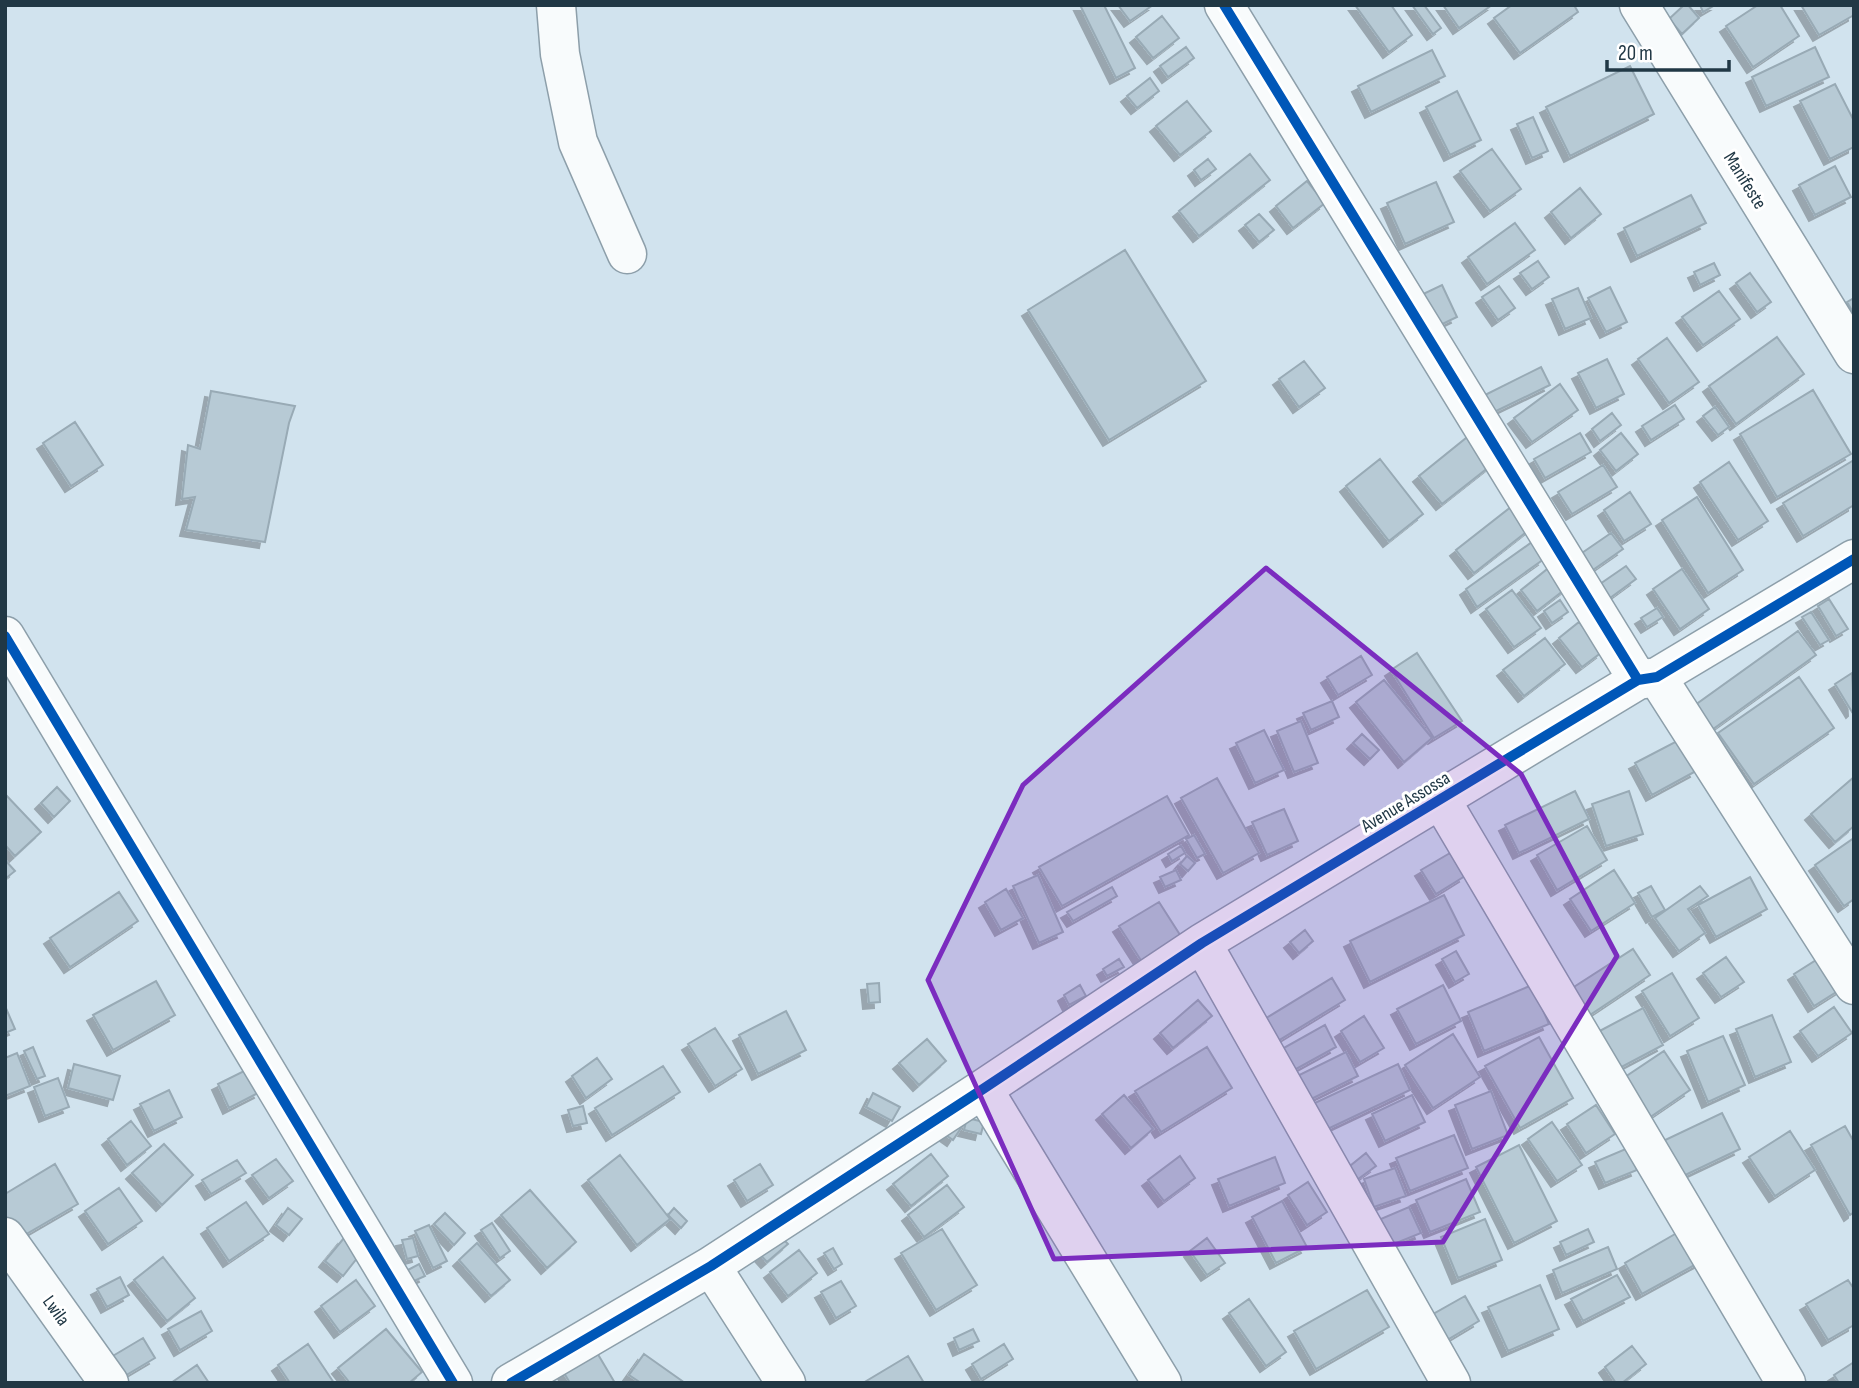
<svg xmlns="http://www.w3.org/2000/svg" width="1859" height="1388" font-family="'Sofia Sans Condensed',sans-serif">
	<defs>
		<filter id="shadow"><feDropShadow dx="-6" dy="6" stdDeviation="0" flood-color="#0004"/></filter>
	</defs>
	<rect width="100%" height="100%" fill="#d1e3ee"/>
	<path fill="#b7cad5" stroke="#98aab5" stroke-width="2" filter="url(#shadow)" d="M1080,5h24l31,63 -19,10z
		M1118,5h35l-23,16z
		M1355,5h36l21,30 -23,17z
		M1412,5h12l17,23 -8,6z
		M1443,5h49l-33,23z
		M1512,5h62l4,7 -58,41 -26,-35z
		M1684,5h4l11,13 -17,16 -13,-15z
		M1700,5h15l-12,7z
		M1758,5h22l19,31 -46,31 -27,-41z
		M1801,5h53v10l-35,20z
		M1162,16l17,22 -26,20 -17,-21z
		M1186,47l8,11 -26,19 -8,-11z
		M1815,47l14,30 -63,29 -14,-29z
		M1432,50l13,26 -74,36 -13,-26z
		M1630,66l24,48 -84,42 -24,-49z
		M1150,78l9,13 -22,17 -10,-12z
		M1835,84l19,37v26l-24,12 -30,-58z
		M1457,91l24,49 -31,15 -24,-48z
		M1187,101l24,30 -31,24 -24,-29z
		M1533,117l15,34 -16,7 -15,-34z
		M1492,149l29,40 -31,22 -30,-40z
		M1250,154l20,26 -71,56 -20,-25z
		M1208,159l8,10 -15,11 -7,-10z
		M1835,166l16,31 -36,18 -16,-30z
		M1307,181l18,22 -32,25 -17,-22z
		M1436,182l18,40 -49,22 -18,-41z
		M1580,188l21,26 -30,24 -20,-26z
		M1691,195l15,28 -69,33 -13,-28z
		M1259,214l15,16 -15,12 -14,-17z
		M1515,223l20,27 -48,34 -19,-27z
		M1125,250l81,131 -97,59 -81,-130z
		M1538,261l11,16 -17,12 -12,-16z
		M1714,263l6,12 -20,10 -6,-13z
		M1750,273l21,29 -14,10 -21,-29z
		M1442,285l15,32 -23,11 -15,-32z
		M1499,286l16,22 -17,12 -16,-23z
		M1610,287l17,35 -21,10 -18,-34z
		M1578,288l13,30 -26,11 -13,-30z
		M1719,291l21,28 -37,26 -21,-28z
		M1854,298v16l-7,-12z
		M1777,337l27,37 -68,50 -27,-38z
		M1667,338l32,44 -30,21 -31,-44z
		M1607,359l17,35 -28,14 -18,-35z
		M1304,361l21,27 -26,19 -20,-28z
		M1541,367l9,18 -60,29 -9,-17z
		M1560,384l18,26 -46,32 -18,-24z
		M1813,390l38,64 -74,43 -37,-63z
		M211,391l84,15 -6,17 -24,119 -79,-12 9,-33 -13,2 6,-54 12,4z
		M1675,405l9,14 -33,21 -9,-14z
		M1715,407l14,20 -11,8 -15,-19z
		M1612,413l9,12 -21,16 -8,-12z
		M75,422l28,43 -32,21 -28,-43z
		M1580,433l11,19 -46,26 -11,-19z
		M1621,433l17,21 -22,17 -16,-21z
		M1471,434l23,29 -52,41 -23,-28z
		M1380,459l43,55 -34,27 -43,-55z
		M1854,460v45l-51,31 -20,-33z
		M1729,462l39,59 -30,19 -38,-58z
		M1603,465l14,22 -45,27 -14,-22z
		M1630,492l21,32 -27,17 -20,-31z
		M1697,497l46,73 -35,23 -46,-73z
		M1516,503l18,23 -60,47 -18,-23z
		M1611,533l12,16 -33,23 -11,-17z
		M1532,542l12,17 -67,48 -11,-18z
		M1551,566l17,21 -31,24 -16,-21z
		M1626,566l10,13 -26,19 -10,-14z
		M1682,569l27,40 -29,20 -27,-40z
		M1512,590l29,38 -27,19 -28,-38z
		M1829,599l19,30 -12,7 -18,-30z
		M1560,600l8,12 -16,11 -8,-12z
		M1657,608l6,9 -16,10 -6,-9z
		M1811,612l18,28 -9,5 -18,-28z
		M1579,622l23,30 -20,15 -23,-29z
		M1798,631l18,24 -114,82 -18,-24z
		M1545,638l20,26 -41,32 -21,-26z
		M1417,653l45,68 -28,17 -43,-68z
		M1361,656l11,19 -34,20 -11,-18z
		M1852,673l2,37 -2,2 -17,-28z
		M1799,677l35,51 -80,56 -36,-51z
		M1384,680l48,58 -28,24 -48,-60z
		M1332,701l7,16 -28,13 -8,-17z
		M1301,721l17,42 -24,9 -17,-41z
		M1264,730l20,40 -29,13 -19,-40z
		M1362,734l17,16 -9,9 -17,-16z
		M1679,740l17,31 -44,24 -17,-32z
		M1854,777v49l-19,16 -24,-28z
		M1217,778l42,75 -36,20 -42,-75z
		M57,787l13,14 -16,16 -13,-14z
		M1575,791l14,28 -70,34 -14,-28z
		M1629,791l14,43 -37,12 -14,-42z
		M5,794l36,38 -26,24 -10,-11z
		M1167,796l22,39 -127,71 -23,-39z
		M1284,809l14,32 -31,14 -15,-33z
		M1587,826l20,34 -50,30 -20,-35z
		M1194,835l11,19 -8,4 -11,-19z
		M1854,838v61l-10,7 -29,-41z
		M1181,846l4,7 -13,8 -4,-7z
		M1450,853l15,23 -29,18 -15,-24z
		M1187,856l8,7 -7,8 -8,-7z
		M5,860l10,11 -10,8z
		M1176,870l5,10 -16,7 -5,-10z
		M1614,870l21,33 -44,28 -21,-32z
		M1038,875l25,57 -24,11 -26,-57z
		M1750,877l17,32 -51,28 -18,-32z
		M1651,886l14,24 -13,7 -14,-24z
		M1700,886l8,10 -20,13 17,24 -26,18 -24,-33z
		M1112,887l5,9 -44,25 -6,-9z
		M1006,889l17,29 -22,12 -16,-28z
		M119,892l19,29 -68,46 -20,-29z
		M1444,895l20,40 -94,47 -20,-41z
		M1159,902l23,36 -40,24 -23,-36z
		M1305,930l8,11 -14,12 -9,-11z
		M1633,949l17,26 -69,46 -18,-27z
		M1456,951l13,23 -14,8 -13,-23z
		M1726,957l18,25 -23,15 -18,-24z
		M1821,957l20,32 -27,17 -20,-32z
		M1119,959l5,8 -17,9 -4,-7z
		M1672,973l27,45 -29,18 -28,-45z
		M1332,978l13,22 -69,42 -13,-22z
		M156,981l19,34 -62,35 -20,-35z
		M879,983l1,19 -11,1 -2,-19z
		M1080,985l6,11 -17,9 -5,-10z
		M1443,985l18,36 -45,23 -19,-35z
		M1532,985l17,39 -65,27 -16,-39z
		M1198,1000l14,16 -39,32 -13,-15z
		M5,1006l10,23 -10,4z
		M1834,1007l18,26 -34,23 -18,-25z
		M1643,1008l20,37 -49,26 -20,-37z
		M786,1011l20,39 -48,24 -19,-39z
		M1772,1015l19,47 -36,15 -19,-48z
		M1364,1016l20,32 -24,14 -19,-31z
		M1325,1025l11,22 -58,32 -12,-21z
		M715,1028l27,41 -27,17 -27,-42z
		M1453,1034l27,43 -47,31 -28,-43z
		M1723,1036l22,49 -37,17 -21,-51z
		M1539,1037l34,61 -53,30 -35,-62z
		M927,1039l19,22 -27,24 -20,-22z
		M33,1047l12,29 -8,3 -13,-28z
		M1207,1047l25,41 -71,44 -26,-41z
		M1664,1051l26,39 -47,32 -27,-39z
		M1346,1052l12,24 -67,33 -12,-24z
		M17,1053l13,33 -25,10v-38z
		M597,1058l15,21 -26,19 -14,-22z
		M74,1064l46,12 -7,24 -45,-12z
		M1398,1064l12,26 -95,45 -13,-26z
		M663,1066l17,26 -68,43 -17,-27z
		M248,1069l12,23 -31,16 -11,-24z
		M58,1078l11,29 -24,9 -11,-29z
		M169,1090l13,27 -28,14 -14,-27z
		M1491,1091l17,44 -36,14 -17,-44z
		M873,1093l27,14 -8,14 -26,-14z
		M1124,1095l29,34 -22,19 -29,-34z
		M1412,1095l13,27 -40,19 -13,-27z
		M1596,1105l19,29 -29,19 -19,-29z
		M583,1106l4,17 -14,3 -5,-16z
		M1722,1113l18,36 -61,29 -18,-36z
		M967,1118l17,4 -3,12 -17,-4z
		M131,1121l20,25 -24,19 -19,-26z
		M951,1121l10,7 -8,12 -10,-7z
		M1552,1122l30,43 -25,16 -29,-42z
		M1845,1126l9,16v70l-4,3 -39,-70z
		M1790,1131l25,39 -40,26 -26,-39z
		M1454,1135l14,33 -58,23 -14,-33z
		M164,1144l29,31 -31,30 -30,-32z
		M1519,1145l38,76 -43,22 -38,-76z
		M1628,1148l9,22 -32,13 -10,-21z
		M1366,1153l10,13 -22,16 -9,-12z
		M931,1154l17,22 -37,30 -18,-22z
		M620,1155l50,64 -33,26 -49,-65z
		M1180,1156l15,22 -31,23 -16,-21z
		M1275,1157l10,26 -56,23 -11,-27z
		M276,1159l17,22 -24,17 -17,-23z
		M237,1160l9,13 -35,21 -9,-14z
		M55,1164l23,40 -62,36 -11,-18v-28z
		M760,1164l13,21 -26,16 -13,-21z
		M1395,1168l11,28 -32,11 -10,-28z
		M1466,1179l14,33 -50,20 -14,-32z
		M1308,1182l19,30 -20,13 -19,-30z
		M947,1185l17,22 -40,30 -16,-22z
		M119,1188l23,33 -34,23 -23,-33z
		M530,1190l46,52 -29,26 -46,-53z
		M1282,1201l25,46 -31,16 -24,-46z
		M246,1202l23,32 -40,27 -22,-33z
		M1409,1207l12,26 -42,17 -10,-26z
		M288,1208l14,11 -13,16 -13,-10z
		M674,1208l13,13 -6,7 -13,-13z
		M445,1213l20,20 -11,12 -20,-21z
		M1485,1219l17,41 -44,18 -17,-41z
		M492,1223l18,28 -10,7 -19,-28z
		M429,1225l18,36 -14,7 -18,-37z
		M942,1229l35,56 -41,25 -35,-57z
		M1588,1229l6,13 -28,13 -6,-13z
		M1682,1230l18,32 -58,32 -17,-31z
		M778,1234l10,10 -21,18 -9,-10z
		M344,1238l18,14 -19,24 -18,-15z
		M413,1238l5,18 -11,3 -5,-19z
		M1207,1238l18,25 -18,12 -17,-24z
		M477,1243l33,37 -19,16 -32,-36z
		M1608,1247l9,22 -55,24 -9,-23z
		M833,1248l9,16 -8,5 -10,-16z
		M799,1250l18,23 -29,23 -18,-24z
		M163,1257l32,41 -28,23 -33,-41z
		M419,1264l6,12 -13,6 -6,-11z
		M1617,1275l13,22 -47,24 -12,-22z
		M120,1277l9,18 -22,12 -10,-18z
		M356,1280l19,26 -35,26 -19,-26z
		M1848,1280l6,9v36l-26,15 -22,-36z
		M841,1281l15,25 -20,12 -15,-26z
		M1540,1285l19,44 -51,22 -20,-44z
		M1367,1290l22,37 -73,42 -22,-38z
		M1465,1296l14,25 -37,22 -14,-26z
		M1249,1299l37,53 -20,14 -37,-53z
		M201,1311l11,20 -32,19 -12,-21z
		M386,1329l36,43 -13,11h-59l-12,-15z
		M973,1329l6,12 -20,9 -5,-12z
		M143,1338l12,20 -37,22 -12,-20z
		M308,1344l26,39h-44l-12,-18z
		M1004,1344l9,15 -32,20 -9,-15z
		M593,1346l22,37h-45l-10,-17z
		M1632,1346l14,18 -24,19h-6l-11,-16z
		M644,1354l41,29h-44l-12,-8z
		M908,1356l16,27h-61z
		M1854,1362v21h-15l-5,-8z
		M197,1365l12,18h-38z"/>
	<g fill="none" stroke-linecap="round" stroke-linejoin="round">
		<g stroke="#8d9faa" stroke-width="41">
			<path id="street" d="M556,5l4,49 18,88 49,112
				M1224,5l414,675
				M1639,5l215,349
				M5,636l448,747
				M1657,677l197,308
				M1441,800l345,583
				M1202,943l249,440
				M983,1089l179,294
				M5,1237l104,146
				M711,1266l75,117
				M511,1383l200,-117 272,-177 219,-146 436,-263 19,-3 197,-118"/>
		</g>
		<use href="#street" stroke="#f8fbfc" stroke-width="38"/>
		<g stroke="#fff" stroke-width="15">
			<path id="cycleway" d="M1224,5l414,675
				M5,636l448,747
				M511,1383l200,-117 272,-177 219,-146 436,-263 19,-3 197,-118"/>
		</g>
		<use href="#cycleway" stroke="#0057b8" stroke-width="10"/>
	</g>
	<path fill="#7b2cbf" fill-opacity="0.2" stroke="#7b2cbf" stroke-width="5" stroke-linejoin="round" d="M1266,568l255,206 96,182 -174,286 -389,17 -126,-279 95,-195z"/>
	<g text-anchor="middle" stroke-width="6" stroke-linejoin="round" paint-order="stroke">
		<g font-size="19" fill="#213845" stroke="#fff">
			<text transform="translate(1746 180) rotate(58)" y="7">Manifeste</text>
			<text transform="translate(1405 801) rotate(-31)" y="7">Avenue Assossa</text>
			<text transform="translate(57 1310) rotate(54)" y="7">Lwila</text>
		</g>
	</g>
	<rect width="1859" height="1388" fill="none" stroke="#213845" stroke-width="14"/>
	<path d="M1607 60v10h122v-10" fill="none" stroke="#213845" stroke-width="3.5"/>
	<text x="1618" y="60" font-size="21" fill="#213845" stroke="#ffffff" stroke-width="5" paint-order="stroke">20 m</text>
</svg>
